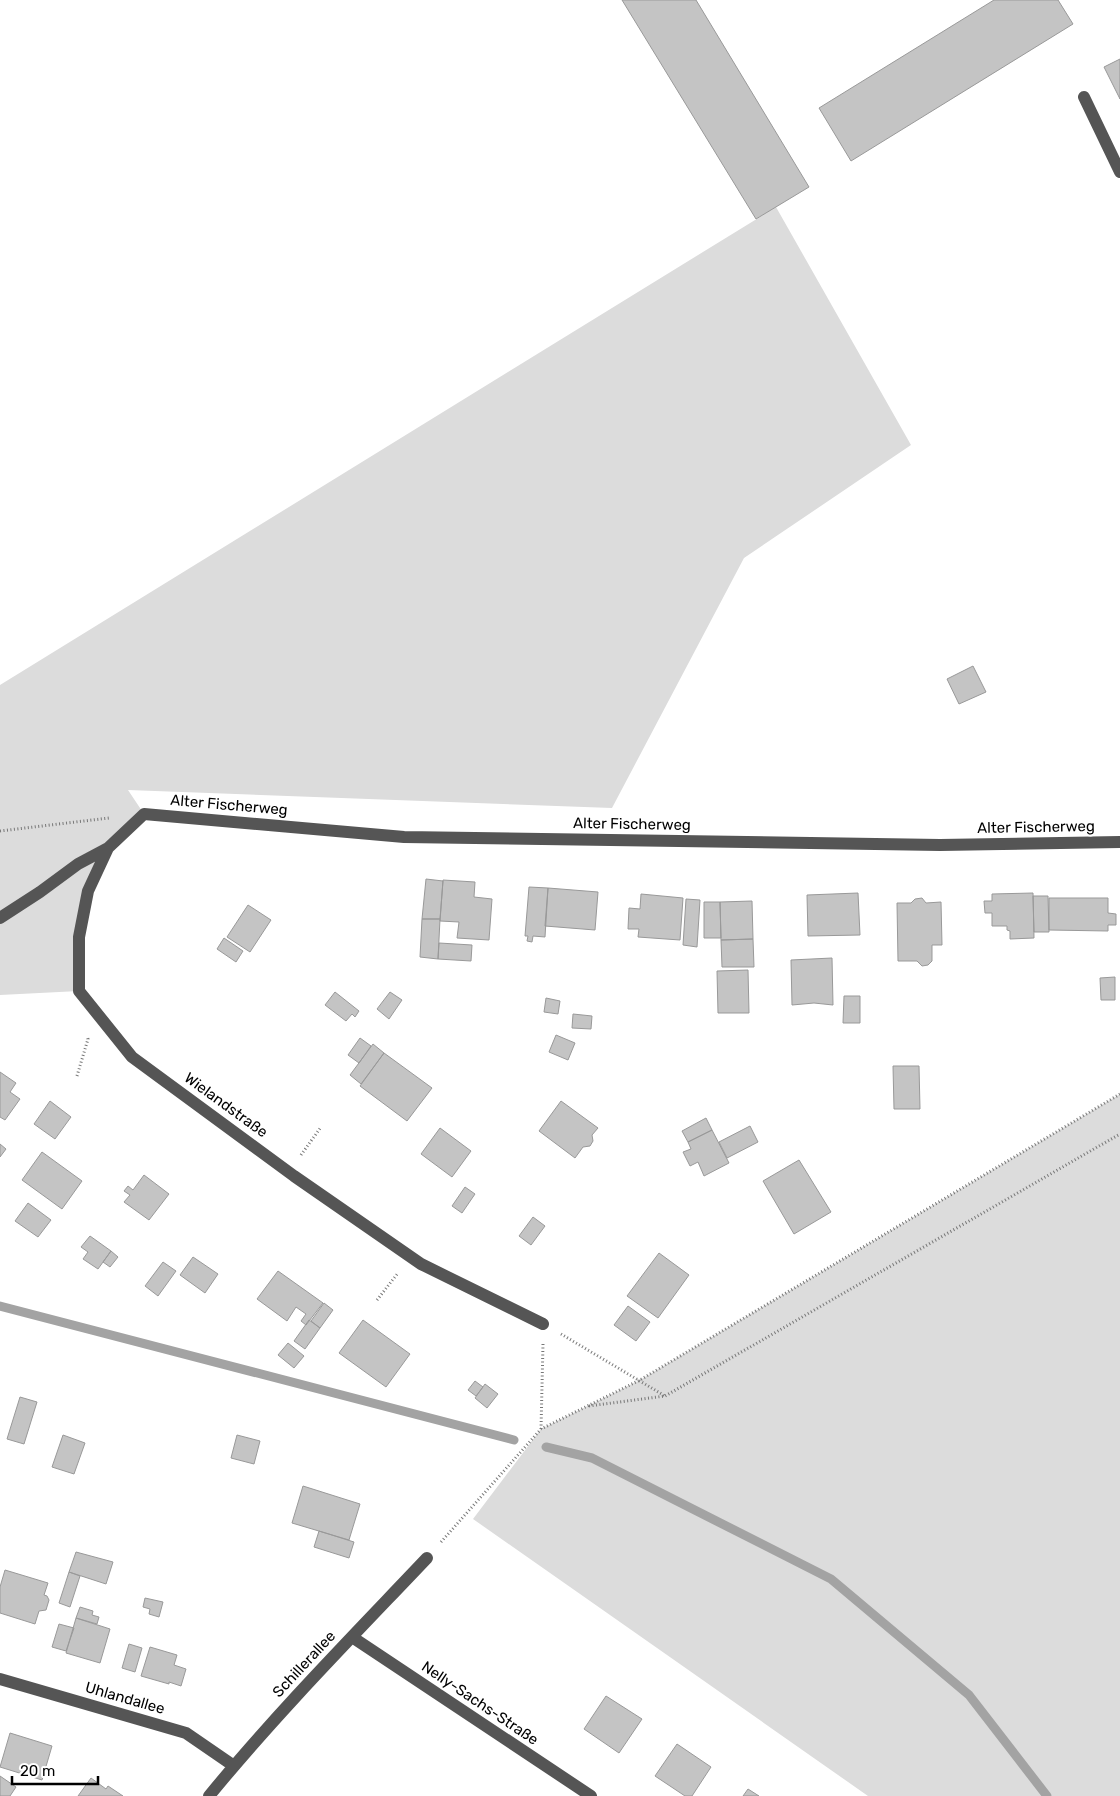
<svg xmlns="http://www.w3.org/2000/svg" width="1120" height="1796" font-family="Rubik,sans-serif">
	<rect width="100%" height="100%" fill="#fff"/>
	<path fill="#dcdcdc" d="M776,207l135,238 -167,113 -132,250 -484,-18 16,24 -36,34 -20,43 -9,100 -79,4v-310z
		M1120,1094v702h-252l-395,-277 68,-90 99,-49z"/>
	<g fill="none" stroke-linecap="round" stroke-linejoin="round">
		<path stroke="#a3a3a3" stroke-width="9" d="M0,1306l514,134
			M546,1447l46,11 239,121 138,116 78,101"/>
	</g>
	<path fill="#c4c4c4" stroke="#999" d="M622,0h74l113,187 -53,32z
		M994,0h64l15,24 -222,137 -32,-53z
		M1120,59v40l-16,-32z
		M973,666l13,26 -27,12 -12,-25z
		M426,879l17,2 -3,38h-18z
		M443,880l32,2 -1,15 18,2 -3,41 -32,-2 2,-16 -19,-1z
		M529,887l19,1 -3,49 -12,-1 -1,6 -5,-1 1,-5h-3z
		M548,888l50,4 -3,38 -50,-4z
		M858,893l2,42 -52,1 -1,-41z
		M1033,893l1,45 -24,1v-8l-3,-1v-4h-15v-13h-7l-1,-12h8v-7z
		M641,894l42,4 -3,42 -42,-3 1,-8h-11l1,-21 11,1z
		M1033,896h15l1,36h-15z
		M922,898l4,5 15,-1 1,43h-10v16l-4,4 -6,1 -5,-5h-19l-1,-58h14l4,-4z
		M1049,898h59v15l8,1v11h-8v6l-59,-1z
		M686,899l14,1 -3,47 -14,-2z
		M752,901l1,38 -32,1 -1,-38z
		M704,902h16l1,36h-17z
		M248,905l23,15 -21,32 -23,-15z
		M422,919h18l-2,40 -18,-2z
		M224,938l19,13 -7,11 -19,-13z
		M753,939l1,28h-32l-1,-27z
		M439,943l33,2 -1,16 -33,-2z
		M832,958l1,47 -19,-2 -22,2 -1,-45z
		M748,970l1,43h-31l-1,-42z
		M1115,977v23h-14l-1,-22z
		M335,992l24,19 -4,6 -3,-3 -6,7 -21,-16z
		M390,992l12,8 -13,19 -12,-10z
		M844,996h16v27h-17z
		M546,998l14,3 -2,13 -14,-2z
		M573,1014l19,2 -1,13 -19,-1z
		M556,1035l19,8 -7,17 -19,-8z
		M360,1038l11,8 -12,17 -11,-8z
		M373,1044l11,9 -23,31 -11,-9z
		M384,1053l48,35 -25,33 -47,-35z
		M893,1066h26l1,43h-26z
		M0,1072l16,11 -6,9 10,7 -15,21 -5,-3z
		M50,1101l21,16 -16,22 -21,-15z
		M561,1101l37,27 -6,7 1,6 -3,5 -7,1 -8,11 -36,-27z
		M706,1118l6,12 -24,12 -6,-11z
		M750,1126l8,16 -31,16 -8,-16z
		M440,1128l31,23 -19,26 -31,-23z
		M712,1130l17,33 -25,13 -6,-14 -8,4 -7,-14 8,-3 -3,-7z
		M0,1144l6,5 -6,8z
		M42,1152l40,29 -20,28 -40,-29z
		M799,1160l32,52 -37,22 -31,-53z
		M144,1175l25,19 -20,26 -25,-18 6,-7 -6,-4 4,-5 5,4z
		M465,1187l10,7 -13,19 -10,-7z
		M28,1203l23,17 -13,17 -23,-16z
		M533,1217l12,9 -14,19 -12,-9z
		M90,1236l21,15 -13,18 -15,-10 5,-7 -7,-5z
		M111,1251l7,6 -8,10 -7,-5z
		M659,1253l30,22 -31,43 -31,-22z
		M193,1257l25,17 -13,19 -25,-18z
		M163,1262l13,9 -18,25 -13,-10z
		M278,1271l45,32 -17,22 -5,-4 5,-7 -10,-7 -9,14 -30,-22z
		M324,1303l9,7 -13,18 -9,-7z
		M628,1306l22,16 -14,19 -22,-16z
		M309,1320l11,8 -15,21 -11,-8z
		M363,1320l47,34 -24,33 -47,-34z
		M288,1343l16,13 -10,12 -16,-13z
		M475,1381l8,6 -7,9 -8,-6z
		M485,1384l13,10 -11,14 -12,-10z
		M20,1397l17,5 -13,42 -17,-5z
		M63,1435l22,8 -11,31 -22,-7z
		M237,1435l23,6 -6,23 -23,-6z
		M303,1486l57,18 -11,36 -57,-17z
		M319,1531l35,11 -5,16 -35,-11z
		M76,1552l37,10 -7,22 -37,-12z
		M5,1570l43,13 -4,12 3,1 2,4 -3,10 -7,1 -4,13 -35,-11v-26z
		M69,1572l11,4 -10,31 -11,-4z
		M145,1598l18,4 -4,15 -10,-3 1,-5 -7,-2z
		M80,1607l13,4 -1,4 7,2 -2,7 -21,-6z
		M76,1618l34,11 -10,34 -34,-10z
		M59,1624l15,4 -8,23 -14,-4z
		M129,1644l13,4 -7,24 -13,-4z
		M150,1647l27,8 -3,10 12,4 -5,17 -12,-4v2l-28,-8z
		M606,1696l36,23 -23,34 -35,-24z
		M10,1733l42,13 -10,34 -42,-13z
		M677,1744l34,23 -19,29h-7l-30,-20z
		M0,1776l16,11 -6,9h-10z
		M91,1778l15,11 2,-3 15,10h-45z
		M748,1789l11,7h-16z"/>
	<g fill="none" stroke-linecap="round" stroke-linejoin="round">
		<path stroke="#777" stroke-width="3" stroke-dasharray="1 2.5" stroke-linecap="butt" d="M0,831l109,-13
			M77,1076l11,-37 -1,-3
			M301,1155l20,-28
			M377,1300l21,-27
			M561,1334l104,62
			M589,1406l76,-10 455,-262
			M541,1429l2,-85
			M441,1542l100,-113 99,-49 480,-286"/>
		<path stroke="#555" stroke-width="12" d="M1084,97l36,75
			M0,918l40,-26 38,-28 30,-16
			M543,1324l-122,-60 -127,-88 -162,-119 -53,-66v-54l9,-46 20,-43 36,-34 260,23 536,8 180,-3
			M352,1637l239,159
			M0,1679l186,54 48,33
			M209,1796c68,-83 144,-160 218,-238"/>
	</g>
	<g text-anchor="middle" stroke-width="4" stroke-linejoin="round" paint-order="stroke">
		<g font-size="15" fill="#000" stroke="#fff">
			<text transform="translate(229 805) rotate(5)" y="5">Alter Fischerweg</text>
			<text transform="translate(632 824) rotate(1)" y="5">Alter Fischerweg</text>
			<text transform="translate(1036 827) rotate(-1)" y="5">Alter Fischerweg</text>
			<text transform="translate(226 1105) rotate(36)" y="5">Wielandstraße</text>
			<text transform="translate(304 1664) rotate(-47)" y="5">Schillerallee</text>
			<text transform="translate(125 1698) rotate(16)" y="5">Uhlandallee</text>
			<text transform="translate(480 1703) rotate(34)" y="5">Nelly-Sachs-Straße</text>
		</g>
	</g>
	<path d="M12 1776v8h86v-8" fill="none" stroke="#000000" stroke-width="2.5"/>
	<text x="20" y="1776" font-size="15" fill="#000000" stroke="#ffffff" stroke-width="4" paint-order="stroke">20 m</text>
</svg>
